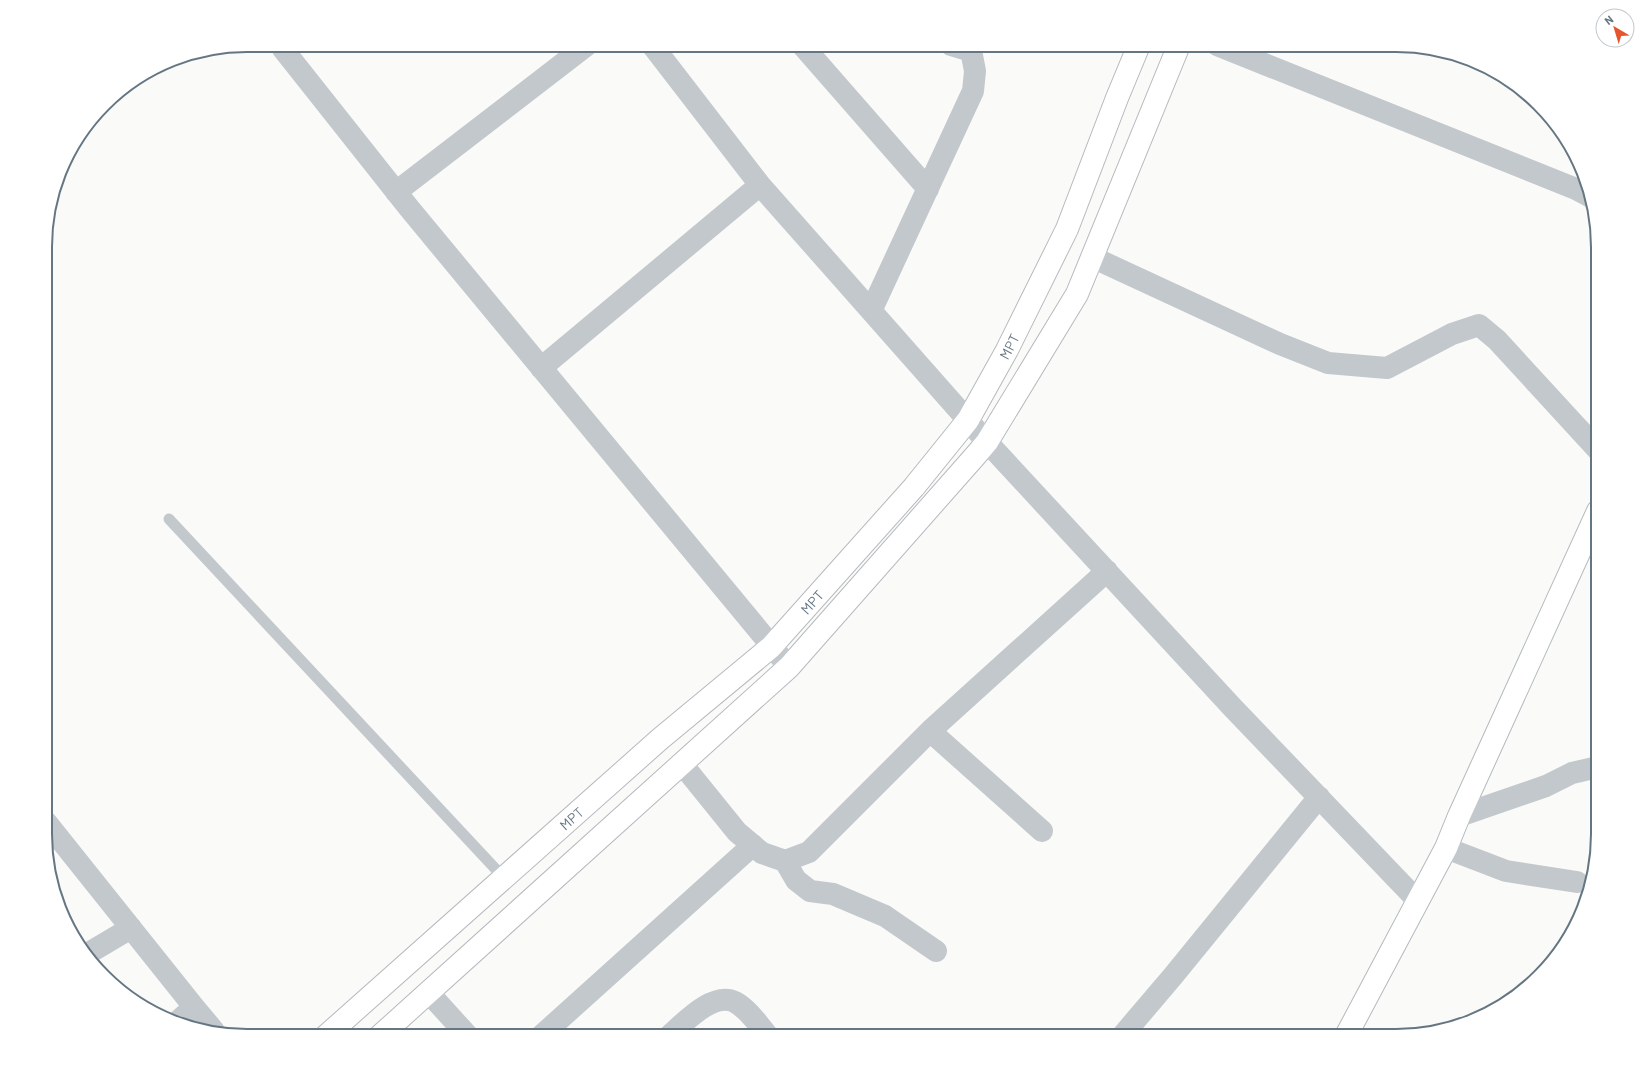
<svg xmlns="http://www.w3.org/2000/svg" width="1643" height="1081" font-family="Barlow,sans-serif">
	<rect width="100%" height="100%" fill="#fafaf8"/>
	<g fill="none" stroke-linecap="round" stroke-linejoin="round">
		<defs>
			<path id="secondary" d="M 1346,1036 L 1446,848 L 1459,816 L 1598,511"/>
			<g id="primary">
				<path id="s1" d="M 326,1036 L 660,739 L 771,647 L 914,487 L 968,420 L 1007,350 L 1067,229 L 1117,98 L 1139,45"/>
				<path d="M 380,1036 L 789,667 L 976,455 L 987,442 L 1077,294 L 1179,45"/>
			</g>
		</defs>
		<use href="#secondary" stroke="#b3babf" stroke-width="24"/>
		<use href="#primary" stroke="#b5babe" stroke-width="24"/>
		<path stroke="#c3c8cc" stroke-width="11" d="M 169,519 L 504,878"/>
		<path stroke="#c3c8cc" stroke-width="22" d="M 282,45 L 283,49 L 409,208 L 789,667
			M 652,45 L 760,185 L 987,442 L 1233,708 L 1417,900
			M 802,45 L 928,189
			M 951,45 L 971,51
			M 1217,45 L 1576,189 L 1591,197
			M 396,192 L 587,45
			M 1092,257 L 1280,344 L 1328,363 L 1387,368 L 1452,334 L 1479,325 L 1497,340 L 1598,450
			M 871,311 L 973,91 L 975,71 L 970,45
			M 541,368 L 760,185
			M 930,731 L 1042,831
			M 682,764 L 737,832 L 762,853 L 785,861 L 809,852 L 930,731 L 1107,571
			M 1459,816 L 1546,786 L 1572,773 L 1598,767
			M 47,823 L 194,1007 L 214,1031
			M 1446,848 L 1506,871 L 1577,882
			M 785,861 L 796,880 L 810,891 L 833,894 L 885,916 L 936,951
			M 87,954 L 131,928
			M 428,992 L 468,1036
			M 177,1022 L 194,1007
			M 541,1036 L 753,845
			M 669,1036 C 684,1023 713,991 735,1002 C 748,1009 759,1025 768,1036
			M 1122,1036 L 1173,976 L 1319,797"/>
		<use href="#secondary" stroke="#fff" stroke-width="22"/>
		<use href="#primary" stroke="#fff" stroke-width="22"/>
	</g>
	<g text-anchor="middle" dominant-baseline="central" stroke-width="4" stroke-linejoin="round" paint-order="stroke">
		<g font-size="14" fill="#657683" stroke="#fff">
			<text stroke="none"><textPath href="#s1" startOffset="976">MPT</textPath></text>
			<text stroke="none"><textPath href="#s1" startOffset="652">MPT</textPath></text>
			<text stroke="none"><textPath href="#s1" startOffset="328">MPT</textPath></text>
		</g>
	</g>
	<path d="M0 0H1643V1081H0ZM247 52H1396A195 195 0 0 1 1591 247V834A195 195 0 0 1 1396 1029H247A195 195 0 0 1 52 834V247A195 195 0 0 1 247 52Z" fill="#fff" fill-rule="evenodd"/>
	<path fill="none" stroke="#657683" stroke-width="2" d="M247 52H1396A195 195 0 0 1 1591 247V834A195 195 0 0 1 1396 1029H247A195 195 0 0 1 52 834V247A195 195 0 0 1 247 52Z"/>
	<g transform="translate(1615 28) rotate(322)"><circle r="19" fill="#ffffff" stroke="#c1c8cd"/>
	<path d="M0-3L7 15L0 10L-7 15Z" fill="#e4572e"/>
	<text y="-6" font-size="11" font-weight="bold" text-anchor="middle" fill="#657683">N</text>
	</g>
</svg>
